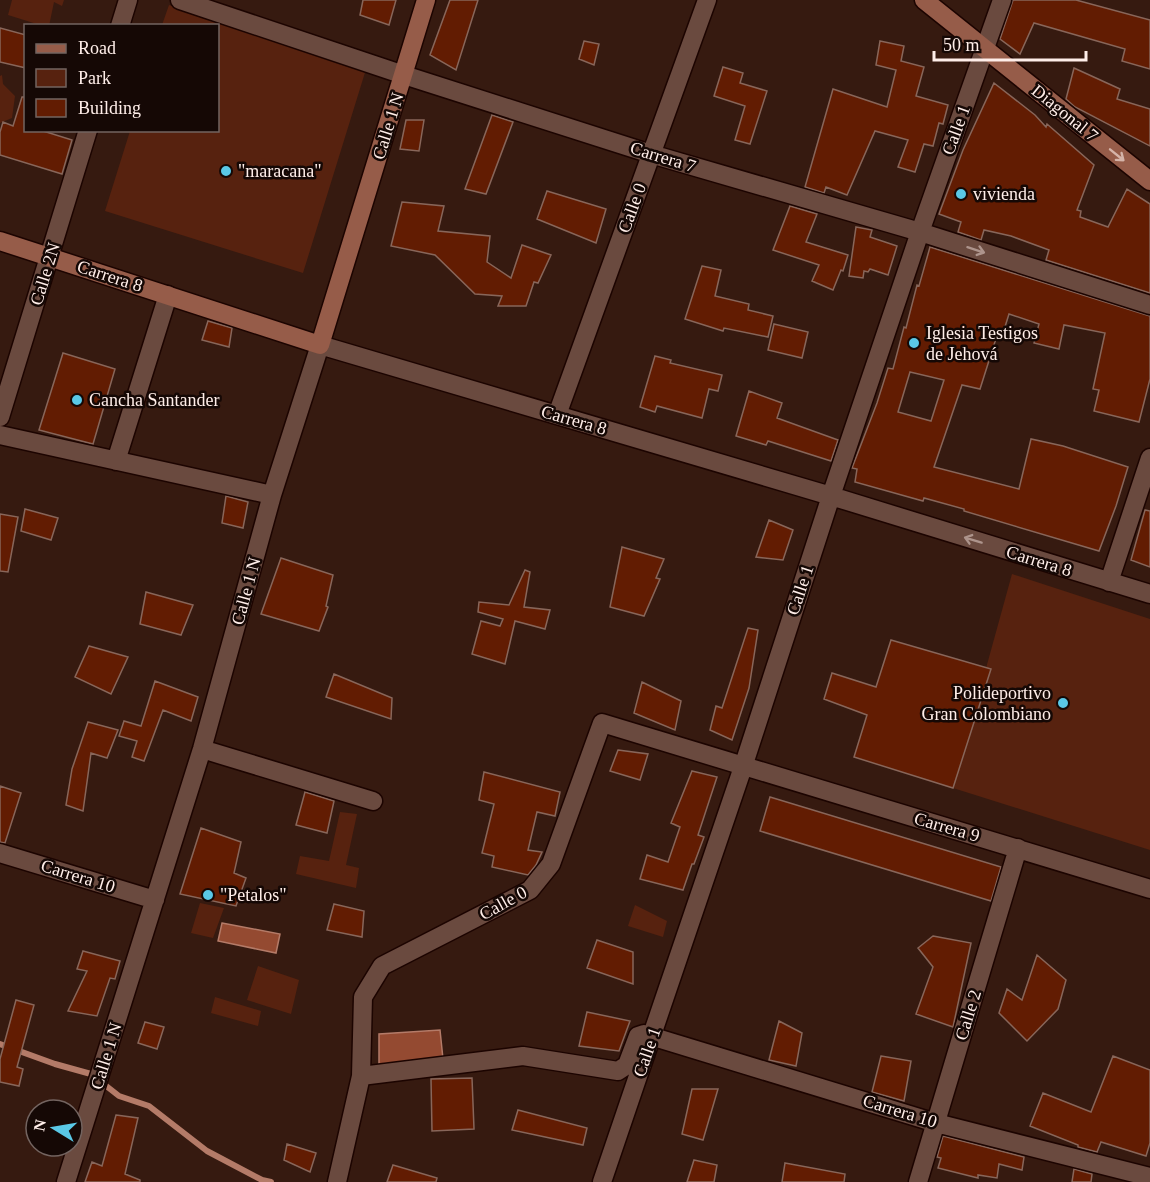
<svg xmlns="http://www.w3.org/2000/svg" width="1150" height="1182" font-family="'Times New Roman',serif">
	<rect width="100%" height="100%" fill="#361a10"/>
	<path fill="#57220f" d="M 12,0 L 64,0 L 62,6 L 54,2 L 49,26 L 40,25 L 8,15 Z
		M 169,5 L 367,66 L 303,273 L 105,211 L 130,131 L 218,130 L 218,26 L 162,25 Z
		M 2,75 L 3,84 L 15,96 L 12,118 L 0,123 L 0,76 Z
		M 1012,574 L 1150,619 L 1150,850 L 953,788 Z
		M 340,812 L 357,814 L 346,865 L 359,868 L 356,888 L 296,874 L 300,856 L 329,861 Z
		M 200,903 L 224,908 L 213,938 L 191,933 Z
		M 635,905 L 667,921 L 663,937 L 628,926 Z
		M 258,966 L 299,980 L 291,1014 L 247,1000 Z
		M 215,997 L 261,1011 L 258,1026 L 211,1013 Z"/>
	<path fill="#944a31" stroke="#b47b68" stroke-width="1.5" d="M 222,923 L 280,934 L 276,953 L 218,941 Z
		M 440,1030 L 443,1059 L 379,1064 L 379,1034 Z"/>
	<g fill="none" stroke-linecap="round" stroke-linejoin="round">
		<path stroke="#b47b68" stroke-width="6" d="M 0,1044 L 55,1064 L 91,1074 L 119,1096 L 149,1106 L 207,1151 L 262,1180 L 271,1182"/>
	</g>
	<path fill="#621c02" stroke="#88665a" stroke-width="1.5" fill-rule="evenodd" d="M 363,0 L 396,0 L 389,25 L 360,15 Z
		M 450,0 L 478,0 L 456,70 L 430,55 Z
		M 1013,0 L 1076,0 L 1150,20 L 1150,69 L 1122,61 L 1125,49 L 1034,23 L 1020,54 L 1000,39 Z
		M 0,28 L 26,35 L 26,68 L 0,62 Z
		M 584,41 L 599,44 L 594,65 L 579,59 Z
		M 880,41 L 904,46 L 901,61 L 924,67 L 916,96 L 948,105 L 943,124 L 939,123 L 933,146 L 924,144 L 915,172 L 898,167 L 908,140 L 875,131 L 847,195 L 826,187 L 824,193 L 805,187 L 833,89 L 887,107 L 896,70 L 876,65 Z
		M 723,67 L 743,73 L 740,83 L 767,91 L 750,144 L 735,140 L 745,106 L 714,96 Z
		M 1074,68 L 1120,89 L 1117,99 L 1150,109 L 1150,146 L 1075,107 L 1066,99 Z
		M 994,83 L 1035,115 L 1046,127 L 1047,124 L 1094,165 L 1077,210 L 1081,211 L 1080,217 L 1108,227 L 1127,189 L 1150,204 L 1150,293 L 1046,260 L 1049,250 L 1011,236 L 984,230 L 981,240 L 958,232 L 961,222 L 939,214 L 963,150 Z
		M 22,97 L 26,97 L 26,130 L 40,130 L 72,140 L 62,174 L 0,155 L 0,132 L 3,122 L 13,126 Z
		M 492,115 L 513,122 L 486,194 L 465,189 Z
		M 406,120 L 424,120 L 419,151 L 400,149 Z
		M 547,191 L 606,209 L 596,243 L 537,219 Z
		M 402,202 L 444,206 L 438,231 L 490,236 L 487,262 L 511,278 L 522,245 L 551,255 L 538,283 L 534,282 L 526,306 L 498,306 L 502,296 L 475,294 L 435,255 L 391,246 Z
		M 790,206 L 817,214 L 806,242 L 848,255 L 843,271 L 841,270 L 833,290 L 812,281 L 819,265 L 773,250 Z
		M 856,227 L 872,230 L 870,237 L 897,246 L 888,275 L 870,269 L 868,272 L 864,271 L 863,278 L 849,276 Z
		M 930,247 L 1150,316 L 1150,379 L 1139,422 L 1094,411 L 1099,390 L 1093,389 L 1105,333 L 1064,325 L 1059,349 L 1034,343 L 1039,324 L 1009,314 L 1004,330 L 999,329 L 980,389 L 962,385 L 934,467 L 1019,489 L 1031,439 L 1063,446 L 1128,467 L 1116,506 L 1099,551 L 964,511 L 964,509 L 924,498 L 923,501 L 855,482 L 857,469 L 852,468 L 877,403 L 888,368 L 893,369 L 904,327 L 906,328 L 917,285 L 919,286 ZM 910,372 L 944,380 L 931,421 L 898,412 Z
		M 702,266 L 721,270 L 715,296 L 749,304 L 748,310 L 773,316 L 768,337 L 724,328 L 723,331 L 685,319 Z
		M 208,321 L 232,328 L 229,347 L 202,340 Z
		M 774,324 L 808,332 L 802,358 L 768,350 Z
		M 63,353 L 115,369 L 93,444 L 39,430 Z
		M 655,356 L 671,360 L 670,363 L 722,375 L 718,391 L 709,389 L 702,418 L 657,406 L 655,412 L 640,407 Z
		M 749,391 L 782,403 L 777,418 L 838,440 L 831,461 L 768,441 L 766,445 L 736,436 Z
		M 226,496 L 248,502 L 243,528 L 222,523 Z
		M 25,509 L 58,518 L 51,540 L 21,531 Z
		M 1145,510 L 1150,511 L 1150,567 L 1131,560 Z
		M 0,514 L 18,517 L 8,572 L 0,571 Z
		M 769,520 L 793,530 L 783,560 L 756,557 Z
		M 622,547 L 664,559 L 656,578 L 660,579 L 644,616 L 610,607 Z
		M 281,558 L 333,575 L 326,606 L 328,607 L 319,631 L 261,614 Z
		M 525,570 L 530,572 L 524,607 L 550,610 L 545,629 L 515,621 L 505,664 L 472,654 L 481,621 L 500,626 L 503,619 L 478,612 L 479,602 L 509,605 Z
		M 146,592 L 193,605 L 181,635 L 140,624 Z
		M 748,628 L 758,630 L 749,688 L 732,740 L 710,730 L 716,706 L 722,708 Z
		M 891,640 L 991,669 L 953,788 L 854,757 L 867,715 L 824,699 L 832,673 L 876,687 Z
		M 89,646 L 128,657 L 111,694 L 75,677 Z
		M 334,674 L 392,698 L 391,719 L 326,697 Z
		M 155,681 L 198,697 L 191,721 L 163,710 L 144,761 L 132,757 L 137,741 L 119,736 L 124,721 L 141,726 Z
		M 642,682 L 681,701 L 675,730 L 634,713 Z
		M 88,722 L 118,730 L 107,758 L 91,753 L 83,811 L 66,805 L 72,769 Z
		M 618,750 L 648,754 L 640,780 L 610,771 Z
		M 692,771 L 717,777 L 698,835 L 704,837 L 694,864 L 692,864 L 683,890 L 640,879 L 647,855 L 668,862 L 680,827 L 671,823 Z
		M 484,772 L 560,792 L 555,816 L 537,812 L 528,850 L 542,852 L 536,865 L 528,875 L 492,867 L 494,856 L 482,853 L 494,804 L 479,800 Z
		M 0,786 L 21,793 L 5,843 L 0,842 Z
		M 305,792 L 334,801 L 327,833 L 296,825 Z
		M 770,797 L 1001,867 L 991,901 L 760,831 Z
		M 201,828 L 241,842 L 234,873 L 246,878 L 236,906 L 180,894 Z
		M 334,904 L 364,911 L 362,937 L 327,930 Z
		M 933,936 L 971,943 L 953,1027 L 916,1014 L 933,967 L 918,948 Z
		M 597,940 L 633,952 L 633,984 L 587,968 Z
		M 83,951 L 120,961 L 115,979 L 110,978 L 97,1016 L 68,1011 L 87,971 L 77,969 Z
		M 1037,955 L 1066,980 L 1058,1009 L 1027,1041 L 999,1013 L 1007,989 L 1022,1000 Z
		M 16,1000 L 34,1005 L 17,1067 L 23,1069 L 19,1086 L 0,1082 L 0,1059 Z
		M 587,1012 L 630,1021 L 619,1051 L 579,1046 Z
		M 779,1021 L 802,1033 L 796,1066 L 769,1060 Z
		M 145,1022 L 164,1027 L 157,1049 L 138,1043 Z
		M 881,1056 L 911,1061 L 904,1101 L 872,1092 Z
		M 1113,1056 L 1150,1070 L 1150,1143 L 1146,1156 L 1101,1142 L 1097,1152 L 1078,1147 L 1078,1145 L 1030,1126 L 1043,1093 L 1091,1112 Z
		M 472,1078 L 474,1129 L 432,1131 L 431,1079 Z
		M 692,1089 L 718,1089 L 703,1140 L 682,1134 Z
		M 518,1110 L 587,1128 L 583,1145 L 512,1130 Z
		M 116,1115 L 138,1118 L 125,1174 L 140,1180 L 140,1182 L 85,1182 L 92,1162 L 102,1166 Z
		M 943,1136 L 1024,1157 L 1022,1170 L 999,1164 L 997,1178 L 978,1175 L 978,1178 L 938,1168 L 941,1158 L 937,1157 Z
		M 287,1144 L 316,1153 L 310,1172 L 284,1160 Z
		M 694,1160 L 717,1165 L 714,1182 L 687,1182 Z
		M 785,1163 L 845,1174 L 844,1182 L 782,1182 Z
		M 393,1165 L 437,1178 L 436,1182 L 387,1182 Z
		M 1074,1169 L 1092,1174 L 1091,1182 L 1072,1182 Z"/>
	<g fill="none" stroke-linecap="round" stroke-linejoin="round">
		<defs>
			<path id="street" d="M 180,0 L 404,75 L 651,154 L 920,232 L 1150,305
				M 120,26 L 128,0
				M 557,415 L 707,0
				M 0,417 L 88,130
				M 0,435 L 272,495
				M 116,461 L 168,295
				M 1109,582 L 1150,458
				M 202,749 L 373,801
				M 0,853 L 155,900
				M 361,1076 L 523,1056 L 618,1071 L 627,1065 L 638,1036 L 644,1034 L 936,1123 L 1150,1177
				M 66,1182 L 202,749 L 272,495 L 320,345 L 831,496 L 1150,594
				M 337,1182 L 361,1076 L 363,997 L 382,966 L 530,890 L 551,864 L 602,723 L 1150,889
				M 602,1182 L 743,767 L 831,496 L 920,232 L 1002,0
				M 918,1182 L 1018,848"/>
			<path id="secondary" d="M 924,0 L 1150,181
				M 0,241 L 320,345 L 426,0"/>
		</defs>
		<use href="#street" stroke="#1c0400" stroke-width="21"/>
		<use href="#secondary" stroke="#1c0400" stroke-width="21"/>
		<use href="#street" stroke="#6a4a3f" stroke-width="18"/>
		<use href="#secondary" stroke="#965c49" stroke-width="18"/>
	</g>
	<defs><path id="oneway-shaft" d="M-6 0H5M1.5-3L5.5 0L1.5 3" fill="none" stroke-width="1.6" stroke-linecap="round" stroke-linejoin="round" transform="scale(1.5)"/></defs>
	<use stroke="#d5b4a9" href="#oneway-shaft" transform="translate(1117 155) rotate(39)"/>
	<g stroke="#ad948c">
		<use href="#oneway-shaft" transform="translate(976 250) rotate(18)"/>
		<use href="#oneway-shaft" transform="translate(973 540) rotate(-163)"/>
	</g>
	<g fill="#5ac8e6" stroke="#150805" stroke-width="2">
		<circle cx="226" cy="171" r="6"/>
		<circle cx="961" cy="194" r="6"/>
		<circle cx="914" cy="343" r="6"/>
		<circle cx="77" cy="400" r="6"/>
		<circle cx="1063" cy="703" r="6"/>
		<circle cx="208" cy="895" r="6"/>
	</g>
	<g text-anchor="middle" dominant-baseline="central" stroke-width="5" stroke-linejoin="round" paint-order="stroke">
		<g font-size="18" fill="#ffeee9" stroke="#150805">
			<text transform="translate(1065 113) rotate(39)">Diagonal 7</text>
			<text transform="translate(388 126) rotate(-73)">Calle 1 N</text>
			<text transform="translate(956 130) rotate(-70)">Calle 1</text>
			<text transform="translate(663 157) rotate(17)">Carrera 7</text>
			<text transform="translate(632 208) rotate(-70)">Calle 0</text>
			<text transform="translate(45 274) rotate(-73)">Calle 2N</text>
			<text transform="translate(110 276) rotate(18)">Carrera 8</text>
			<text transform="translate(574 420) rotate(16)">Carrera 8</text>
			<text transform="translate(1039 561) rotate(17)">Carrera 8</text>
			<text transform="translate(800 590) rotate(-72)">Calle 1</text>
			<text transform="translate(246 591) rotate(-75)">Calle 1 N</text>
			<text transform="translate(947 827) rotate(16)">Carrera 9</text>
			<text transform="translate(78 876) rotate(17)">Carrera 10</text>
			<text transform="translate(503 903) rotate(-29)">Calle 0</text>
			<text transform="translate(968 1015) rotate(-73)">Calle 2</text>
			<text transform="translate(647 1052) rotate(-71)">Calle 1</text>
			<text transform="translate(106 1056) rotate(-73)">Calle 1 N</text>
			<text transform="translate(900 1111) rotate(17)">Carrera 10</text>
		</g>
		<g font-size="18" fill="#ffeee9" stroke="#150805" text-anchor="start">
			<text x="238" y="171">"maracana"</text>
			<text x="973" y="194">vivienda</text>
			<text x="926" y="333">Iglesia Testigos<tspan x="926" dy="21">de Jehová</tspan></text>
			<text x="89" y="400">Cancha Santander</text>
			<text x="1051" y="693" text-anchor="end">Polideportivo<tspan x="1051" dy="21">Gran Colombiano</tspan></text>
			<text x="220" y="895">"Petalos"</text>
		</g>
	</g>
	<rect x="24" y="24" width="195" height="108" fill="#150805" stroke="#736460" stroke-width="1.5"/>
	<rect x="36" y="44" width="30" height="9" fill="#965c49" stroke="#736460" stroke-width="1.5"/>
	<text x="78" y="54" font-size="18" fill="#ffeee9">Road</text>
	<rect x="36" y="69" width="30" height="18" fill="#57220f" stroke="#736460" stroke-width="1.5"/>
	<text x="78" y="84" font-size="18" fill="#ffeee9">Park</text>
	<rect x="36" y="99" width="30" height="18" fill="#621c02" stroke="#736460" stroke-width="1.5"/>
	<text x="78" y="114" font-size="18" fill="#ffeee9">Building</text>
	<g transform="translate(54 1128) rotate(281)"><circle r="28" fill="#150805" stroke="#736460" stroke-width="1.5"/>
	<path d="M0-4.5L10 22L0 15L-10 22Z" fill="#5ac8e6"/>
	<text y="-9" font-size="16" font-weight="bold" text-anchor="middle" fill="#ffeee9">N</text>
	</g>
	<path d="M934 51v9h152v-9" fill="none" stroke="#ffeee9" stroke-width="3"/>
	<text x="943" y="51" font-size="18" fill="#ffeee9" stroke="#150805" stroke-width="4.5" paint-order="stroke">50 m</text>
</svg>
